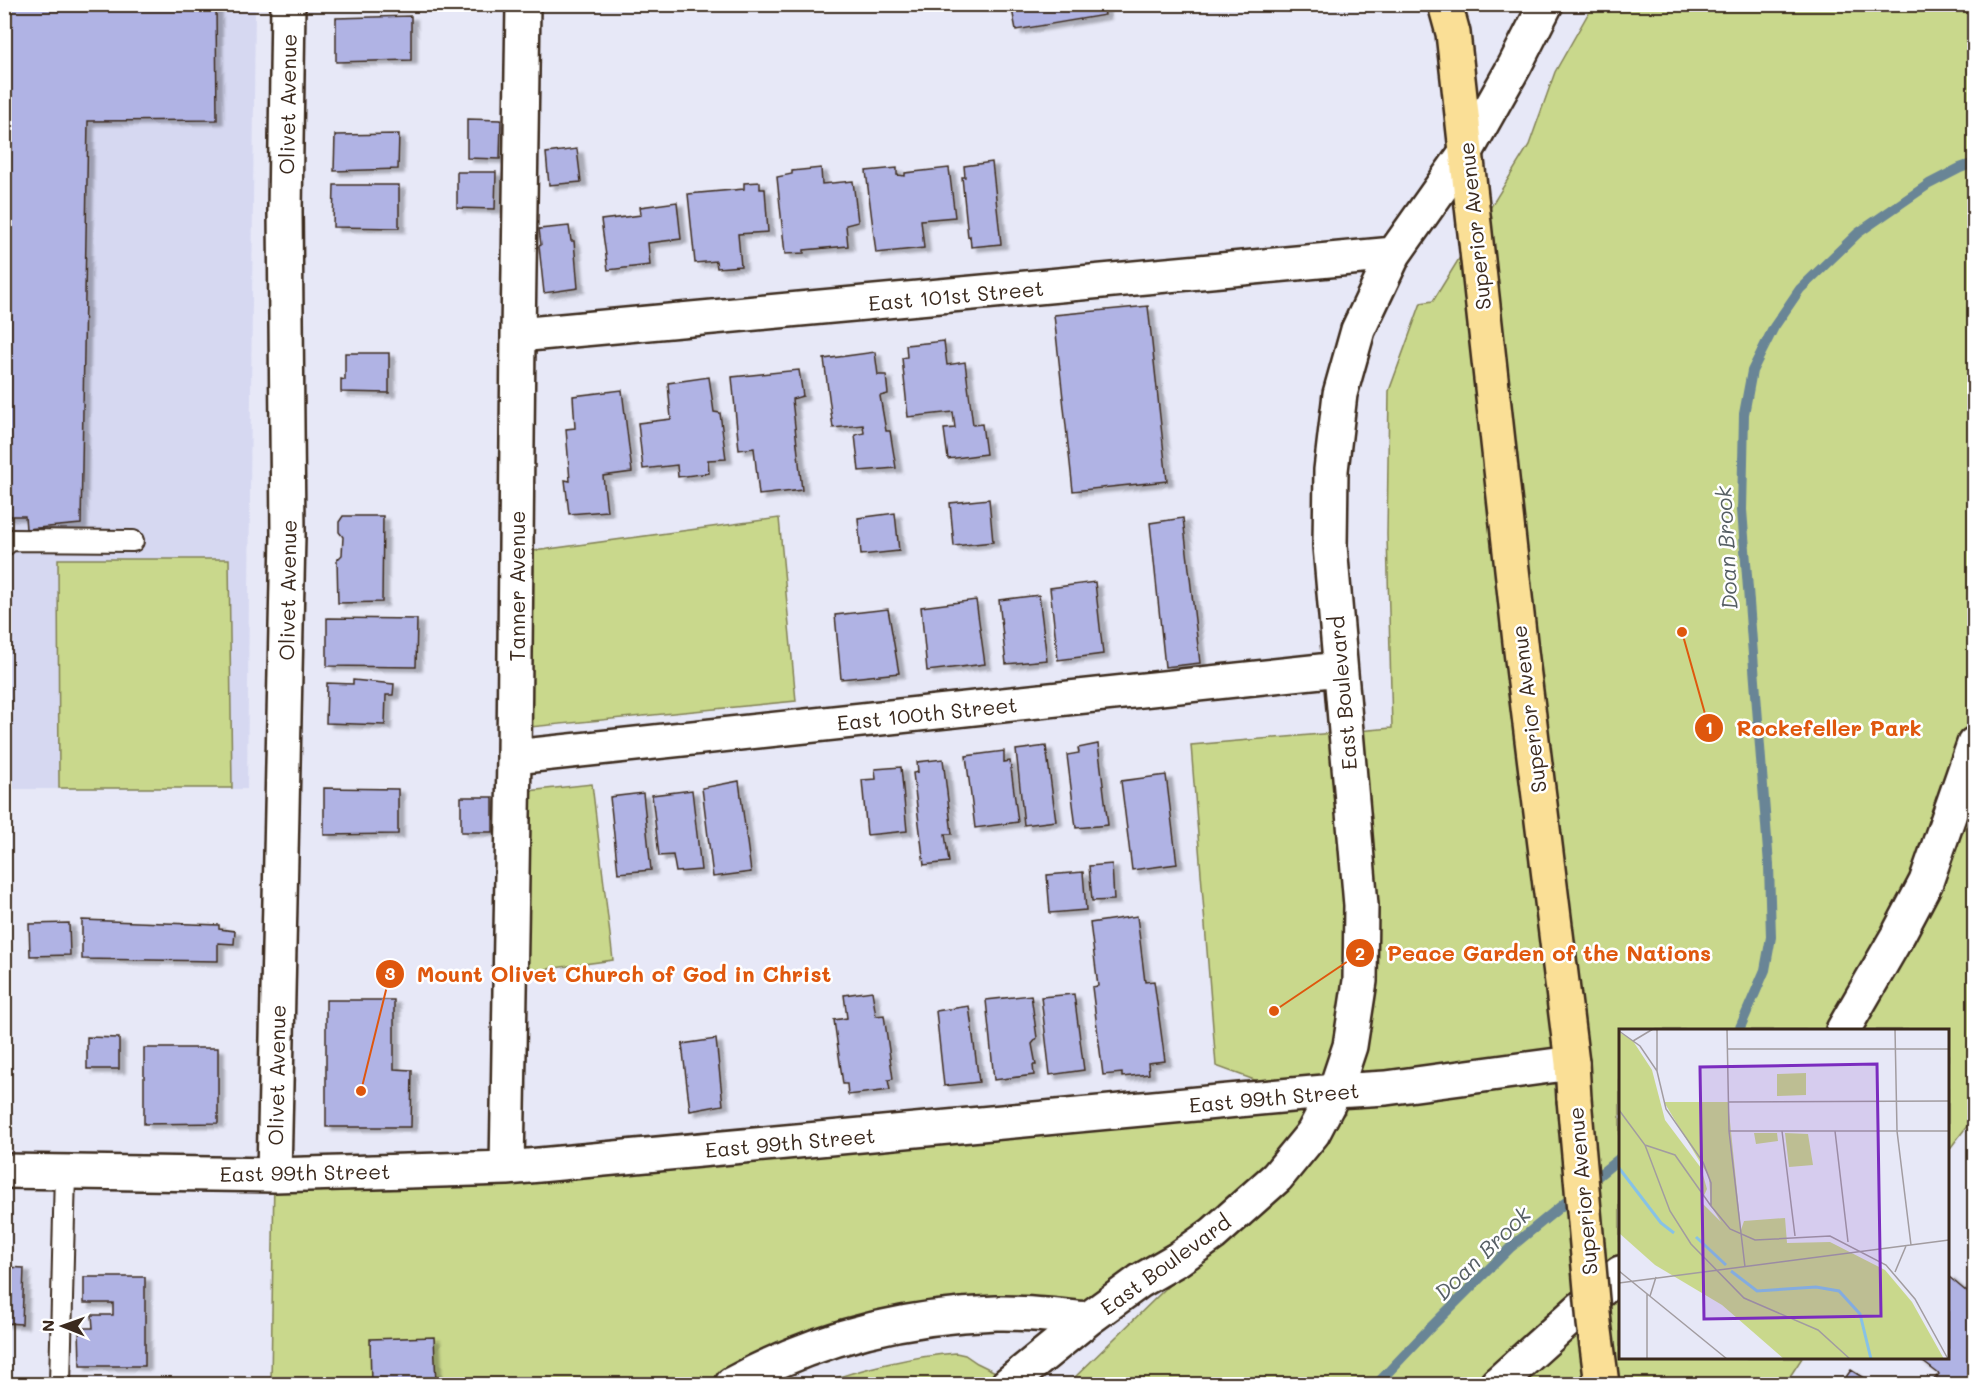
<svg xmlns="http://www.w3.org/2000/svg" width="1979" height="1389" font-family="Mali,sans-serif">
	<defs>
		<filter id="shadow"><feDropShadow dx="6" dy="4" stdDeviation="1.5" flood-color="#0004"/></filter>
	</defs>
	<rect width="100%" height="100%" fill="#e7e8f7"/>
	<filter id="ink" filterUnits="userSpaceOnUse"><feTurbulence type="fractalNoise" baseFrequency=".0167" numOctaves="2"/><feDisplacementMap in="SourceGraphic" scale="12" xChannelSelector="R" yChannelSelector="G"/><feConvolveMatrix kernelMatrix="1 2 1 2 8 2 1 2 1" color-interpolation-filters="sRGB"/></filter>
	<g filter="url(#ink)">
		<path fill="#d6d8f1" d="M 4,5 L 255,5 L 247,789 L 5,789 Z"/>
		<path fill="#c9d88c" stroke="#828155" stroke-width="1.5" d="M 1593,5 L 1974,5 L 1974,1117 L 1948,1151 L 1948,1030 L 1620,1030 L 1620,1358 L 1802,1358 L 1785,1384 L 1068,1384 L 1345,1113 L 1327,1106 L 1313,1133 L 1088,1319 L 959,1315 L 732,1384 L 271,1384 L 274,1175 L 1293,1094 L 1216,1066 L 1191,745 L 1392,728 L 1387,535 L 1389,391 L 1421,303 L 1433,301 L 1529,145 L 1555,72 Z
			M 779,518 L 796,701 L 530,727 L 534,551 Z
			M 58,559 L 229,559 L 232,788 L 59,788 Z
			M 592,784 L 613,960 L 525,972 L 528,791 Z
			M 956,1353 L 965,1355 L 977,1363 L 1020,1384 L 819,1384 C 859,1369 913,1356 956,1353 Z"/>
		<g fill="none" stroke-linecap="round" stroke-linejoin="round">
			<path stroke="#698596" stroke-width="10" d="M 1739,1030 L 1765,970 L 1771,937 L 1769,865 L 1742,510 L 1744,414 L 1752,371 L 1774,327 L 1800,289 L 1858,233 L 1929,184 L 1960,168 L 1974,163
				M 1588,1184 L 1620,1158
				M 1377,1384 L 1427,1331 L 1511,1247 L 1576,1194"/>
		</g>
		<path fill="#b0b3e4" stroke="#3b2a1e" stroke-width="1.5" filter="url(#shadow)" d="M 4,4 L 216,4 L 217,120 L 88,121 L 81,524 L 26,529 L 25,516 L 4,516 Z
			M 1011,4 L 1103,4 L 1105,15 L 1016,30 Z
			M 411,16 L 411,60 L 336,62 L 336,18 Z
			M 467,119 L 501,120 L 500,159 L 467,158 Z
			M 399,134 L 398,169 L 334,171 L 335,135 Z
			M 577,149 L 581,182 L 549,185 L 546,153 Z
			M 992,162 L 1001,244 L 971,247 L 970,236 L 968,237 L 962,177 L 965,177 L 964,166 Z
			M 821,168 L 822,184 L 853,181 L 858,222 L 846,225 L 848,246 L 804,250 L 804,253 L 785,254 L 777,177 L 792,174 L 792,171 Z
			M 897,168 L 897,175 L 905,176 L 905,173 L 949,168 L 955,217 L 921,220 L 924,248 L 876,253 L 866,171 Z
			M 457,172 L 496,172 L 495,209 L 457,208 Z
			M 760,182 L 760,189 L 765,189 L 768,232 L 738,234 L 741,266 L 717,268 L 716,261 L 695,263 L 688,194 L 744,189 L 744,183 Z
			M 334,185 L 399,185 L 399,228 L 333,227 Z
			M 677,202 L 681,239 L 648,243 L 650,265 L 608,270 L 601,220 L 641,215 L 640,207 Z
			M 569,226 L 571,241 L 574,241 L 578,288 L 544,293 L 539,246 L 541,245 L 539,229 Z
			M 1148,306 L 1167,481 L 1073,491 L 1054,315 Z
			M 944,341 L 947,365 L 965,362 L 973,425 L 982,424 L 986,454 L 948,459 L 944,429 L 955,428 L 953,412 L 908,417 L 902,358 L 907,357 L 906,345 Z
			M 875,352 L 878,375 L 886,375 L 888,394 L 880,396 L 886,431 L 890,431 L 896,468 L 859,471 L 855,435 L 864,433 L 863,425 L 833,428 L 824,359 Z
			M 345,353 L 389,353 L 389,393 L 341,392 L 341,379 L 345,380 Z
			M 799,370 L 803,396 L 792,399 L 802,490 L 759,495 L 754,448 L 739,450 L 732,377 Z
			M 709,377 L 714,412 L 720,413 L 726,459 L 708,460 L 709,473 L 678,477 L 677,465 L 643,469 L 638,423 L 671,419 L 668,383 Z
			M 622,390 L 632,472 L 603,476 L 607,511 L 569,514 L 565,480 L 570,481 L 566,429 L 575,428 L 573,396 Z
			M 989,499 L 993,542 L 954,546 L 950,503 Z
			M 895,513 L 899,551 L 861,555 L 858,518 Z
			M 343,516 L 383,516 L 382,602 L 338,603 L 337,560 L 342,555 L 343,537 L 339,532 L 339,522 Z
			M 1183,518 L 1200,663 L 1165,667 L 1150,523 Z
			M 1095,582 L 1103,654 L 1058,660 L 1050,588 Z
			M 1039,595 L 1047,660 L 1006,664 L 999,600 Z
			M 976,600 L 985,664 L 927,671 L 921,607 Z
			M 888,609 L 899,673 L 841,679 L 835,615 Z
			M 327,618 L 417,619 L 416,667 L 327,666 Z
			M 353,680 L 394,684 L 393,695 L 386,695 L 385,725 L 326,723 L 327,683 L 353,684 Z
			M 1098,744 L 1108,825 L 1076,828 L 1067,755 L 1079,753 L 1078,748 Z
			M 1046,746 L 1056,821 L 1024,825 L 1016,750 Z
			M 1004,751 L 1004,762 L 1010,761 L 1018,822 L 975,828 L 966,756 Z
			M 943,759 L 952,834 L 945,834 L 949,862 L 924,865 L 913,773 L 918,772 L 917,762 Z
			M 901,767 L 907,831 L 867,835 L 862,780 L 876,779 L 875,769 Z
			M 1166,775 L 1177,864 L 1132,870 L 1121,781 Z
			M 739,781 L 751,872 L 713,877 L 702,788 Z
			M 324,788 L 398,789 L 398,834 L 324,835 Z
			M 692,790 L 701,870 L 676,872 L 673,855 L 659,856 L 652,795 Z
			M 643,793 L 651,870 L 618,873 L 610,797 Z
			M 461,797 L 493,797 L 493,832 L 461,832 Z
			M 1112,864 L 1114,900 L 1092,901 L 1089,866 Z
			M 1083,872 L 1086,910 L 1050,913 L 1047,875 Z
			M 1137,916 L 1145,982 L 1154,981 L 1165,1061 L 1148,1063 L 1149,1074 L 1122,1077 L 1122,1073 L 1103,1075 L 1092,987 L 1098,986 L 1090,923 Z
			M 82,920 L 219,925 L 219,929 L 235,931 L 234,944 L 218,943 L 218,961 L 82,959 Z
			M 69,923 L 70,955 L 30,956 L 29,924 Z
			M 872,991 L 876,1016 L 884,1015 L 893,1079 L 888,1080 L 890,1090 L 848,1095 L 847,1084 L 843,1084 L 834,1020 L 847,1018 L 844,995 Z
			M 1074,994 L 1084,1070 L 1050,1075 L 1041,997 Z
			M 1031,995 L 1037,1038 L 1032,1044 L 1036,1065 L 1033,1065 L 1034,1075 L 994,1080 L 986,1000 Z
			M 326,1000 L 394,1000 L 394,1069 L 412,1070 L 411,1127 L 326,1127 Z
			M 969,1006 L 979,1082 L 944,1086 L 936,1011 Z
			M 87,1037 L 119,1038 L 119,1069 L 87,1069 Z
			M 716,1039 L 723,1105 L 690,1111 L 682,1044 Z
			M 144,1048 L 218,1048 L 218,1123 L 144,1124 Z
			M 4,1267 L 24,1268 L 22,1324 L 4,1323 Z
			M 1948,1276 L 1974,1298 L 1974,1384 L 1930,1384 L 1939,1374 L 1918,1358 L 1948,1358 Z
			M 84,1277 L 145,1277 L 145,1366 L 80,1366 L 79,1328 L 93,1328 L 92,1315 L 113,1315 L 113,1303 L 84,1303 Z
			M 434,1337 L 436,1384 L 371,1384 L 370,1339 Z
			M 1851,1370 L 1873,1384 L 1841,1384 Z"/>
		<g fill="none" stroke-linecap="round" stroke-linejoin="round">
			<defs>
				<path id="service" d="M 4,546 L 11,540 L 133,541
					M 60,1384 L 65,1172"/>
				<path id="minor" d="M 518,335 L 1394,254
					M 514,757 L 1340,669
					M 507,1168 L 514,757 L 518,335 L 523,4
					M 4,1171 L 274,1175 L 507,1168 L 1335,1091 L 1386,1088 L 1572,1063
					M 274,1175 L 288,535 L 285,211 L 288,4
					M 732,1384 C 813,1339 903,1316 996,1313 C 1027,1312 1058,1316 1088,1319 L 1140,1281 L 1178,1259 L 1213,1234 L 1277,1177 L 1313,1133 L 1335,1091 L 1350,1046 L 1360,981 L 1361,905 L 1330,546 L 1331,470 L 1340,394 L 1358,330 L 1394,254 L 1466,152
					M 1008,1384 L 1088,1319"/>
				<path id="tertiary" d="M 1466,152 L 1515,65 L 1546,4"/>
				<path id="secondary" d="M 1843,1030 L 1898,935 L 1926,882 L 1974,744
					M 1497,1384 L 1620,1273"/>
				<path id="primary" d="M 1445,4 L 1453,33 L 1521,651 L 1572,1063 L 1574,1099"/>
			</defs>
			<use href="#service" stroke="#3b2a1e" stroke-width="24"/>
			<use href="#minor" stroke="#3b2a1e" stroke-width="38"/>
			<use href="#tertiary" stroke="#3b2a1e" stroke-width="38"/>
			<use href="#secondary" stroke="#3b2a1e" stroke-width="38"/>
			<use href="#primary" stroke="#3b2a1e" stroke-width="38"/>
			<use href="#service" stroke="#fff" stroke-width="20"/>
			<use href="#minor" stroke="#fff" stroke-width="33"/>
			<use href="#tertiary" stroke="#fff" stroke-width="33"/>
			<use href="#secondary" stroke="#fff" stroke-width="33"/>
			<use href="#primary" stroke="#fadf96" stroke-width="33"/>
			<defs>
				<path id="primary-bridge" d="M 1574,1099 L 1594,1323 L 1602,1384"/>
			</defs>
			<use href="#primary-bridge" stroke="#3b2a1e" stroke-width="38" stroke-linecap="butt"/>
			<use href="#primary-bridge" stroke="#fadf96" stroke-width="33"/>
		</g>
	</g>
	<g text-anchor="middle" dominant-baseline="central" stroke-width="5" stroke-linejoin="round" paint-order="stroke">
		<g font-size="21" fill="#3b2a1e" stroke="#fff">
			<text transform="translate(287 104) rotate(-89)">Olivet Avenue</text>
			<text transform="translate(1474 226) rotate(-96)">Superior Avenue</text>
			<text transform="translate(956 295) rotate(-5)">East 101st Street</text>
			<text transform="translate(516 586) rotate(-90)">Tanner Avenue</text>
			<text transform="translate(287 590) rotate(-89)">Olivet Avenue</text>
			<text transform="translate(1342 693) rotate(-95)">East Boulevard</text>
			<text transform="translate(1528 709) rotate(-97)">Superior Avenue</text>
			<text transform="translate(927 713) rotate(-6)">East 100th Street</text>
			<text transform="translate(276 1075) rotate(-89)">Olivet Avenue</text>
			<text transform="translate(1274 1097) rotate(-5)">East 99th Street</text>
			<text transform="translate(790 1142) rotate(-5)">East 99th Street</text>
			<text transform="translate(305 1172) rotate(-1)">East 99th Street</text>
			<text transform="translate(1582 1191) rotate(-95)">Superior Avenue</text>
			<text transform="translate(1165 1264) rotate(-36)">East Boulevard</text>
		</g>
		<g font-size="22" font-style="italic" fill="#565f64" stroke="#fff">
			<text transform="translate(1726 548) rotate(-93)">Doan Brook</text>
			<text transform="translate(1482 1253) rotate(-44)">Doan Brook</text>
		</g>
	</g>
	<g transform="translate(1619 1029)">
		<rect width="330" height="330" fill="#e7e8f7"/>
		<path d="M 0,3 L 14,12 L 33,41 L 46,91 L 82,139 L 88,160 L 82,173 L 102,193 L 92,177 L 90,148 L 45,73 L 109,73 L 122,201 L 125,192 L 166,189 L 168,214 L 211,213 L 266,241 L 293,273 L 325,330 L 165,330 L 103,276 L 36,236 L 0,204 ZM 187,44 L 187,66 L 158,67 L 158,45 ZM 135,104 L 158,104 L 159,112 L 137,115 ZM 166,104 L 189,105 L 194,136 L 170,138 Z" fill="#c9d88c"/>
		<path fill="none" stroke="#87c2e6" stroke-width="3" d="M 0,139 L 42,194 L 55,204M 77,208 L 107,236M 112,242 L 138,262 L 197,258 L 220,262 L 241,285 L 252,330"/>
		<path fill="none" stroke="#a29ca0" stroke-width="1.5" d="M 38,0 L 38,42M 108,0 L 110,102 L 126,238M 276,0 L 278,102 L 292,216M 0,2 L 21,17 L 38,42 L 47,80 L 84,133 L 92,154 L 92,177 L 111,200 L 136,211 L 211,207 L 267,236 L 296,270 L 329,330M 14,12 L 34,0M 109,20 L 330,20M 109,73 L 330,72M 0,81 L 26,116 L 51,182 L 72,215 L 125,269 L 199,301 L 231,330M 110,102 L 330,102M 163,102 L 176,207M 216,102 L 229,213M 26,116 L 56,126 L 92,177M 0,242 L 108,330M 276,243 L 287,217M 0,254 L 330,211M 28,265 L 28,330M 31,267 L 37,248"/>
		<path fill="#7b2cbf" fill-opacity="0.15" stroke="#7b2cbf" stroke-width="3" d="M 258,35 L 262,287 L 85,290 L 81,38 Z"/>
		<rect width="330" height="330" fill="none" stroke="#3b2a1e" stroke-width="3"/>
	</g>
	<path fill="none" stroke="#df570d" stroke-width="2" d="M1682 632L1709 728M1274 1011L1360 953M361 1091L390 974"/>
	<g fill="#df570d" stroke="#fff" stroke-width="2">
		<circle cx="1682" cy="632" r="6"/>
		<circle cx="1274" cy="1011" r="6"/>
		<circle cx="361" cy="1091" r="6"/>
		<circle cx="1709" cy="728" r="15"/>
		<circle cx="1360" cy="953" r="15"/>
		<circle cx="390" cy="974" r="15"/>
	</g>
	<g font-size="18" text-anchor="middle" font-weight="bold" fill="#fff">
		<text x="1709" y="734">1</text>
		<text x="1360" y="960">2</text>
		<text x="390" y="980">3</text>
	</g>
	<g font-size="22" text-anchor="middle" font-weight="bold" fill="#df570d" stroke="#fff" stroke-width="5" stroke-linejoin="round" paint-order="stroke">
		<text x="1829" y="736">Rockefeller Park</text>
		<text x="1549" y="961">Peace Garden of the Nations</text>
		<text x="624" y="982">Mount Olivet Church of God in Christ</text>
	</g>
	<rect width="1979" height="1389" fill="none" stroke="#fff" stroke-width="24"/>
	<rect x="12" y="12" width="1955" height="1365" fill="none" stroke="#3b2a1e" stroke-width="2" filter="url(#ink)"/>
	<g transform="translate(63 1326) rotate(271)" stroke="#ffffff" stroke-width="4.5" paint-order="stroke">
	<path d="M0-4.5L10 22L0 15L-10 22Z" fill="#3b2a1e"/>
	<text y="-9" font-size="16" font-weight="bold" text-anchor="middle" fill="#3b2a1e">N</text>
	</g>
</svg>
